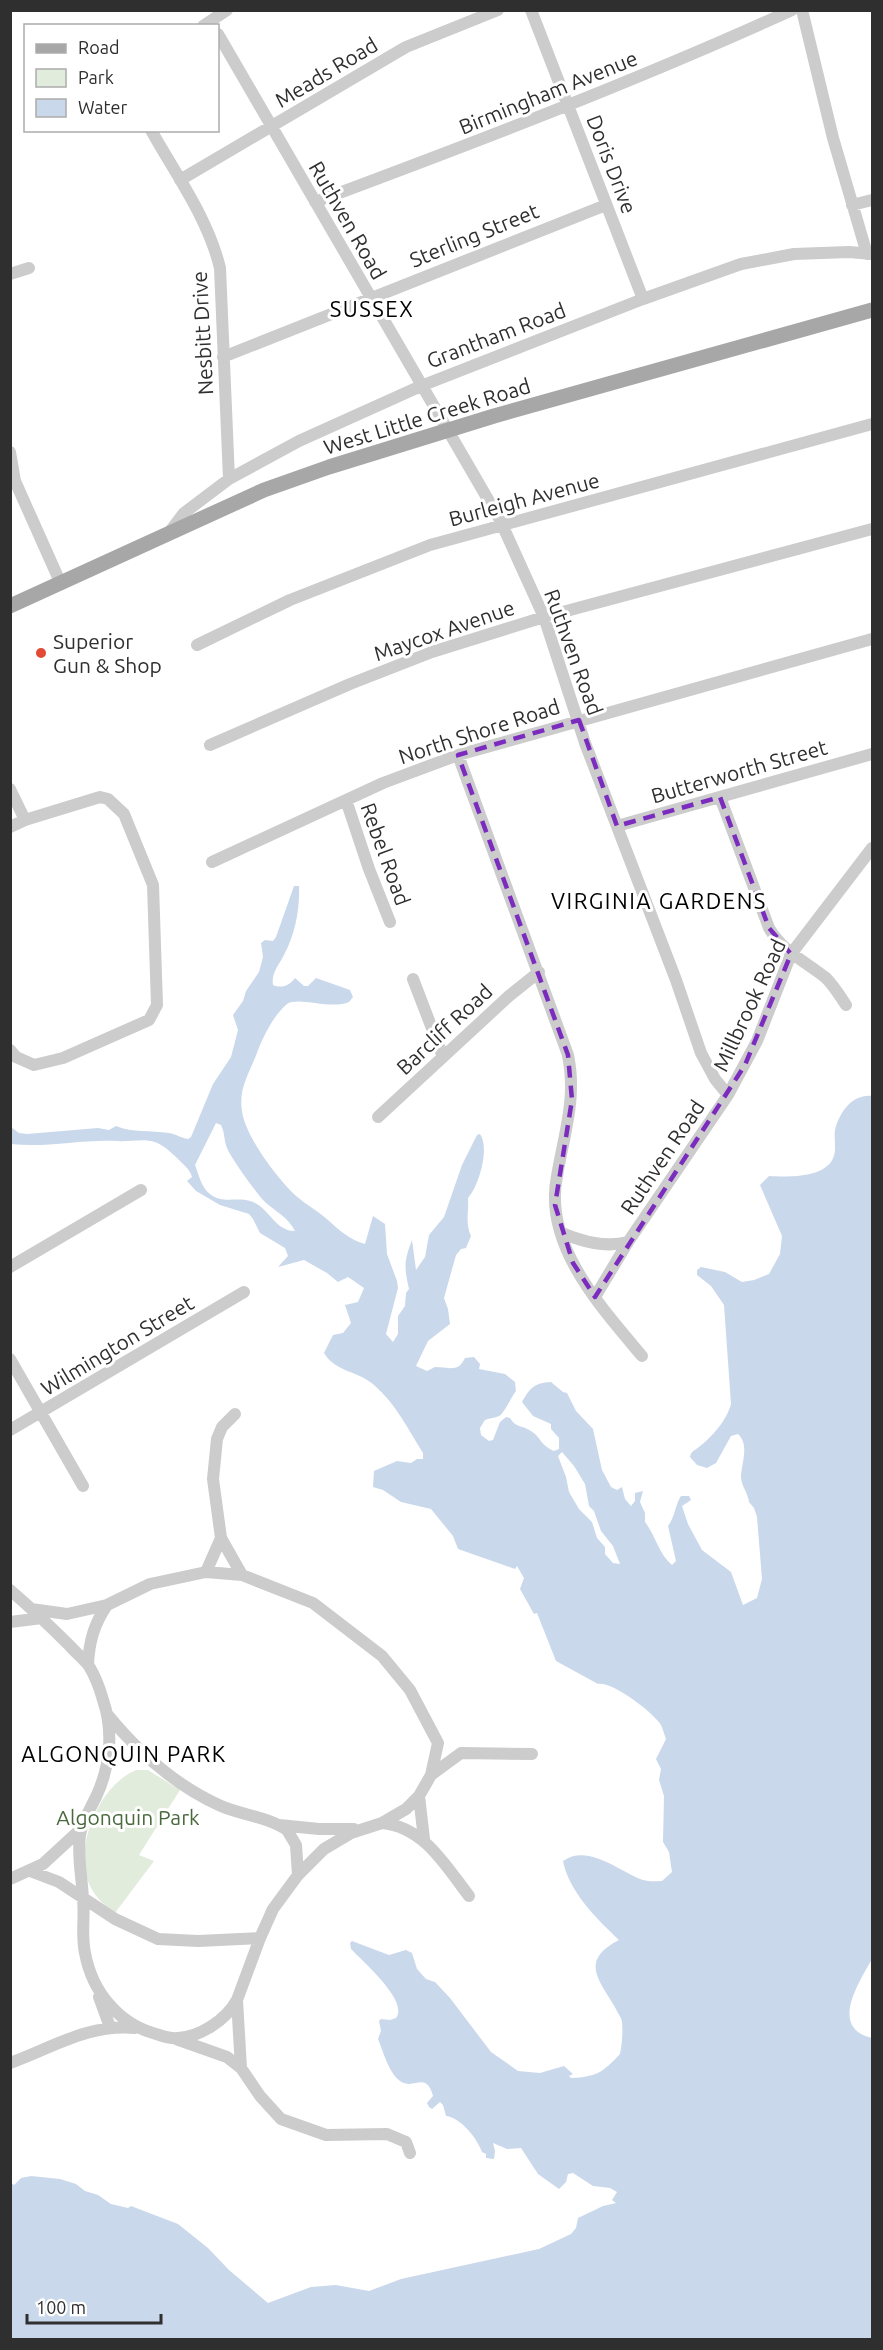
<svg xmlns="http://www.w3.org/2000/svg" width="883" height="2350" font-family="Ubuntu,sans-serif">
	<rect width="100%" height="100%" fill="#fff"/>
	<path fill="#e2ecdd" d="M 136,1770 L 148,1770 L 180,1790 L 139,1855 L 154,1861 L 115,1913 C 105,1906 96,1898 90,1886 C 72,1849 99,1785 136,1770 Z"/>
	<path fill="#cad8eb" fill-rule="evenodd" d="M 294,886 L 299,886 C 300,909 295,935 284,955 C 279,965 271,973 273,985 C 282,989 290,985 295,978 L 304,986 L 308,986 L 316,978 L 350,990 L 353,997 L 349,1002 C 331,1010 298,996 287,1004 C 274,1015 264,1035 258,1050 C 251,1071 238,1087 242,1111 C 245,1136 277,1178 295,1195 C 305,1204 318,1211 328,1220 C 339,1230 350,1240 365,1244 L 373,1216 L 385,1224 L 387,1254 L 397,1281 L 398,1288 L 386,1334 L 393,1342 L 398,1334 L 398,1316 L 405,1306 L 406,1293 L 409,1289 C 404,1267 404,1261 412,1240 L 416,1270 L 425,1257 L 429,1235 L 444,1217 L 462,1165 L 477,1135 L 480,1134 C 490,1148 479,1186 468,1198 C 469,1212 465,1223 471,1236 L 466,1248 L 461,1249 L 456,1255 L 444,1298 L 448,1309 L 450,1324 L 428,1341 L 416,1366 L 427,1371 L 435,1367 C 449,1367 458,1373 465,1358 L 474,1357 L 480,1364 L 479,1369 L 505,1374 L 515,1382 L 516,1391 C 512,1396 503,1415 499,1416 C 495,1418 490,1418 485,1420 L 480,1428 L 481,1435 L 489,1441 L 493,1440 L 500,1422 L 506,1417 L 510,1418 C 516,1428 522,1425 531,1431 C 541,1437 539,1444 554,1451 L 559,1449 L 559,1438 L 551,1429 L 551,1424 L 533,1416 L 522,1402 C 530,1388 534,1383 551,1382 L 563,1392 L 567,1393 L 576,1411 L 593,1429 L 602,1470 L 611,1487 L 617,1490 L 622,1487 L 625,1499 L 631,1506 L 635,1501 L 635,1493 L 643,1491 L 640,1502 L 645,1513 L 645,1522 C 656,1536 658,1553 672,1565 L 676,1561 L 668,1526 C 675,1517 675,1505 681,1496 L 689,1496 L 691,1500 L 682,1506 L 688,1524 L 702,1550 L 731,1572 L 743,1605 L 757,1598 L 762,1579 L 757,1517 L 754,1508 L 749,1502 C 748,1493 742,1487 741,1478 C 741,1464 750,1445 738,1434 L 731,1436 L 716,1463 L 707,1468 L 697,1465 L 690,1457 C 691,1451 694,1451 699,1447 C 712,1437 727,1420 731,1404 L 724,1305 L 711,1286 L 697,1275 L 697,1270 L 701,1267 L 725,1272 L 742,1282 L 754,1280 L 769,1274 L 780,1254 L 782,1236 L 760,1185 L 769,1176 C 787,1177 819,1178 831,1162 C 839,1151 832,1138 836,1126 C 842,1109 854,1094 872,1096 L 872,1959 C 860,1981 828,2028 872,2038 L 872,2339 L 11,2339 L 11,2183 L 14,2185 L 21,2178 L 31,2176 L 60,2179 L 76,2184 L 85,2191 L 98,2195 L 111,2204 L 128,2208 L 131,2206 L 178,2224 L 208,2248 L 229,2270 L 268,2303 L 311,2287 L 336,2285 L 369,2291 L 401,2279 L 539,2249 L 571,2234 L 576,2228 L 578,2218 L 603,2206 L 616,2203 L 612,2200 L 617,2192 L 610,2188 L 593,2186 L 573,2173 L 568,2174 L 566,2182 L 559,2189 L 538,2174 L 521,2148 L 507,2149 L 493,2143 L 495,2151 L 494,2159 L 486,2158 L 486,2154 L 482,2152 C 477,2138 461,2118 446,2116 L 443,2105 L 440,2102 L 432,2109 L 429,2107 L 427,2103 L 433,2096 C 426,2070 414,2091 400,2081 C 389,2073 383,2051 378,2039 L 381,2031 L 379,2021 L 381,2019 L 390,2020 L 396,2018 C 409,2001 363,1962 351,1949 L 350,1943 L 352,1941 L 389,1955 L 406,1950 L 412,1953 L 417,1969 L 426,1979 L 435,1982 L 450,1998 L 491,2052 L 518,2071 L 540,2073 L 564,2066 L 573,2074 L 569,2076 L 571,2078 C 597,2077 603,2072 620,2054 C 622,2044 623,2031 622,2022 C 622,2018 617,2012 616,2009 C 600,1981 578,1961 619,1940 C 597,1919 569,1892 563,1861 C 588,1843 620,1872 643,1880 C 650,1882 656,1881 662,1881 L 672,1872 L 669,1852 L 663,1842 L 664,1796 L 659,1780 L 661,1769 L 656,1759 L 666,1739 C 664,1734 663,1729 661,1725 C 654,1713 612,1681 598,1684 L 556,1661 L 537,1613 L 534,1614 L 520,1589 L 524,1578 L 517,1566 L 515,1569 L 458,1549 L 453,1536 L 431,1509 L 401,1502 L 383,1490 L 373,1487 L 374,1471 L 397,1461 L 411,1463 L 417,1459 L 423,1459 L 423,1453 C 408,1429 396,1404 374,1385 C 359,1371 335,1372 324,1353 L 333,1335 L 343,1333 L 351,1323 L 345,1305 L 358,1302 L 364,1288 L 348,1277 L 338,1282 L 327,1273 L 304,1260 L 278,1267 L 288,1256 L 285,1248 L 260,1233 L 253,1219 L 249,1214 L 220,1205 L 196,1191 L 187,1181 L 192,1177 C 190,1170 186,1167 181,1162 C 174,1155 164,1145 155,1142 C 143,1138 130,1142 118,1141 C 83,1139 46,1148 11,1144 L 11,1127 L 19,1133 L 27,1134 L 98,1128 L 109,1130 L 116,1126 C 133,1133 151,1130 169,1133 C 176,1134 181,1138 188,1139 L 191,1137 L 213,1084 L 231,1057 L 238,1030 L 233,1015 L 243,1001 L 246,991 L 259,972 L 263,957 L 261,943 L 265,940 L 273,941 L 276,937 ZM 216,1123 L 221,1125 C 225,1133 224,1141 227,1148 C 231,1158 257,1194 265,1202 C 276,1212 288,1217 295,1231 C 274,1231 269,1206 250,1201 C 236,1197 222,1204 210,1194 C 201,1187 199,1175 195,1165 ZM 562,1452 L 574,1466 L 585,1484 L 589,1506 L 594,1511 L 601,1531 L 613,1546 L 620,1564 L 613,1563 L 605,1554 L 605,1547 L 597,1538 L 592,1522 L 579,1509 L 569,1492 L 566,1477 L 558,1456 Z"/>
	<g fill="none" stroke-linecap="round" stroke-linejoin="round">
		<path stroke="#ccc" stroke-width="12" d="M 531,10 L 643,299
			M 802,10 L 833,138 L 867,254
			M 203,26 L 227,10
			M 218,34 L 500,520 L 544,617 L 585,743 L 676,980 L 701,1053 L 715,1079 L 728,1095 L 628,1242 L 595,1297
			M 151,130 C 176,175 208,218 220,268 L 229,479
			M 180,180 L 406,47 L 498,10
			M 315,202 C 476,142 636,81 792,10
			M 852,205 L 872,200
			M 10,274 L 29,268
			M 223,357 L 606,205
			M 10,452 L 15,481 L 61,584
			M 168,534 L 184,513 L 229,479 L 299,441 L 421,386 L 643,299 L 741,264 L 794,254 L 849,252 L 872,254
			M 197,645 L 290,600 L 430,545 L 872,424
			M 210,745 L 350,684 L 432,652 L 544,617 L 872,529
			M 458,755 L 568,1055 C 577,1098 564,1134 557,1176 C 543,1245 601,1307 642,1356
			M 10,789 L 25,820
			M 720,797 L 769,928 C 783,952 805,961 826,978 C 834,986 840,996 846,1005
			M 346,800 L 369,869 L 390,922
			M 617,826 L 872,754
			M 10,827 L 25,820 L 100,797 L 108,799 L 124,814 L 153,885 L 157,1005 L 149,1020 L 63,1058 L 34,1065 L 16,1057 L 10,1050
			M 212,862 L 383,783 L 458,755 L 872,639
			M 413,979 L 443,1057
			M 728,1095 L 757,1041 L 791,954 L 872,848
			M 378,1117 L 509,996 L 539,972
			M 562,1233 C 583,1242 605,1248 628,1242
			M 10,1267 L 141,1190
			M 10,1359 L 83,1486
			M 10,1430 L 244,1292
			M 221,1538 L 242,1575
			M 206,1572 L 221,1538 L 213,1479 L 217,1439 L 222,1427 L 235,1414
			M 10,1590 C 31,1608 51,1627 70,1646 C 76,1653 84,1659 89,1666 C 95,1676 100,1689 103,1700 C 114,1732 110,1767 96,1797 C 90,1809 82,1822 80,1835 C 77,1856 82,1877 83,1899 C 85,1917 81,1935 85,1953 C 92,1991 118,2024 156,2034 C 163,2036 170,2039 178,2038 C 200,2037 226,2020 237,2000
			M 31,1609 L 67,1614 L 107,1605 L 150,1584 L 206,1572 L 242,1575 L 313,1603 L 382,1656 L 410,1690 L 438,1743 L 431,1775 L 419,1796 L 406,1809 L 382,1823 L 351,1833 L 324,1849 L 298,1875 L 273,1909 L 260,1938 L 237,2000 L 241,2068
			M 10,1622 L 42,1618
			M 88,1665 C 89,1642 94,1624 107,1605
			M 107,1714 C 138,1752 176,1786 221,1806 C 242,1815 268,1817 287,1830 L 296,1845 L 298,1875
			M 431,1775 L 461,1753 L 532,1754
			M 419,1796 L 424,1839
			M 382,1823 C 424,1827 445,1865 469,1896
			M 279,1825 L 319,1829 L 354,1829
			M 30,1871 L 59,1882 L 115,1919 L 158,1939 L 198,1941 L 260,1938
			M 10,1879 L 43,1864 L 81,1829
			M 99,1997 L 110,2027
			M 176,2039 L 227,2057 L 241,2068 L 260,2096 L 281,2119 L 326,2135 L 387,2134 L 406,2142 L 410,2153
			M 10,2063 C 54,2047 87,2024 135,2028"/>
		<path stroke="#a7a7a7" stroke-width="15" d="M 10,606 L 264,490 L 329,467 L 494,416 L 872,310"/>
	</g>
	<path fill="none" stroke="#7b2cbf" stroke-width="4.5" stroke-dasharray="12 8" stroke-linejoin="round" d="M 579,720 L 617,826 L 720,797 L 769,928 L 791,954 L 745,1065 L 595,1297 L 573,1263 L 555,1205 L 572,1100 L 568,1055 L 458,755 Z"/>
	<circle fill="#e24a35" stroke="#fff" stroke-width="2" cx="41" cy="653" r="6"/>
	<g text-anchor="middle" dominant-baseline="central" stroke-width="6" stroke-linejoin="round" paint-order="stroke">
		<g font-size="21" fill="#2f2f2f" stroke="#fff">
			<text transform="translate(326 72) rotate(-31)">Meads Road</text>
			<text transform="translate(548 92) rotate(-22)">Birmingham Avenue</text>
			<text transform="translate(612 164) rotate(69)">Doris Drive</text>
			<text transform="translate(348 220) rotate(60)">Ruthven Road</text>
			<text transform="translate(474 235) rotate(-22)">Sterling Street</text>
			<text transform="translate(202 333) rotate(-93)">Nesbitt Drive</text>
			<text transform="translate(496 335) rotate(-21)">Grantham Road</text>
			<text transform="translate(427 416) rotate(-17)">West Little Creek Road</text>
			<text transform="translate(524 499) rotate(-15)">Burleigh Avenue</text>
			<text transform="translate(444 630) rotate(-19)">Maycox Avenue</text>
			<text transform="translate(574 652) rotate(70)">Ruthven Road</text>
			<text transform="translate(479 731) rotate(-18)">North Shore Road</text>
			<text transform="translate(739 771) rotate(-16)">Butterworth Street</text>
			<text transform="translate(386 854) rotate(70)">Rebel Road</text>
			<text transform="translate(749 1005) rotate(-65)">Millbrook Road</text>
			<text transform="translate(444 1029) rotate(-43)">Barcliff Road</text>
			<text transform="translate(662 1157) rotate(-56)">Ruthven Road</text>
			<text transform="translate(117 1345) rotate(-31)">Wilmington Street</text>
		</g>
		<g font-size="21" fill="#2f2f2f" stroke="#fff" text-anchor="start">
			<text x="53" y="641">Superior<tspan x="53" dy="24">Gun &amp; Shop</tspan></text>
		</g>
		<g font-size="21" fill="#4a6a3d" stroke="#fff">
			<text x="128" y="1817">Algonquin Park</text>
		</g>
		<g font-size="22" letter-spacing="1.5" fill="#000" stroke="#fff">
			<text x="372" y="308">SUSSEX</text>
			<text x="659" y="900">VIRGINIA GARDENS</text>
			<text x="124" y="1753">ALGONQUIN PARK</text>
		</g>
	</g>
	<rect width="883" height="2350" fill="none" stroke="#2f2f2f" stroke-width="24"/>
	<rect x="24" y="24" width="195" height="108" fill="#ffffff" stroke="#acacac" stroke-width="1.5"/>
	<rect x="36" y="44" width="30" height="9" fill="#a7a7a7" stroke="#acacac" stroke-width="1.5"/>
	<text x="78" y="54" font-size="18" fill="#2f2f2f">Road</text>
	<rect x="36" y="69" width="30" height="18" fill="#e2ecdd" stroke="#acacac" stroke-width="1.5"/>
	<text x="78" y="84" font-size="18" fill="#2f2f2f">Park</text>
	<rect x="36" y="99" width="30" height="18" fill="#cad8eb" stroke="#acacac" stroke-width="1.5"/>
	<text x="78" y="114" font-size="18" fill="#2f2f2f">Water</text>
	<path d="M27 2314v9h134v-9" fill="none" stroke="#2f2f2f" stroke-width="3"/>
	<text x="36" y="2314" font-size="18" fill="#2f2f2f" stroke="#ffffff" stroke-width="4.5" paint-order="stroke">100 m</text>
</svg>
